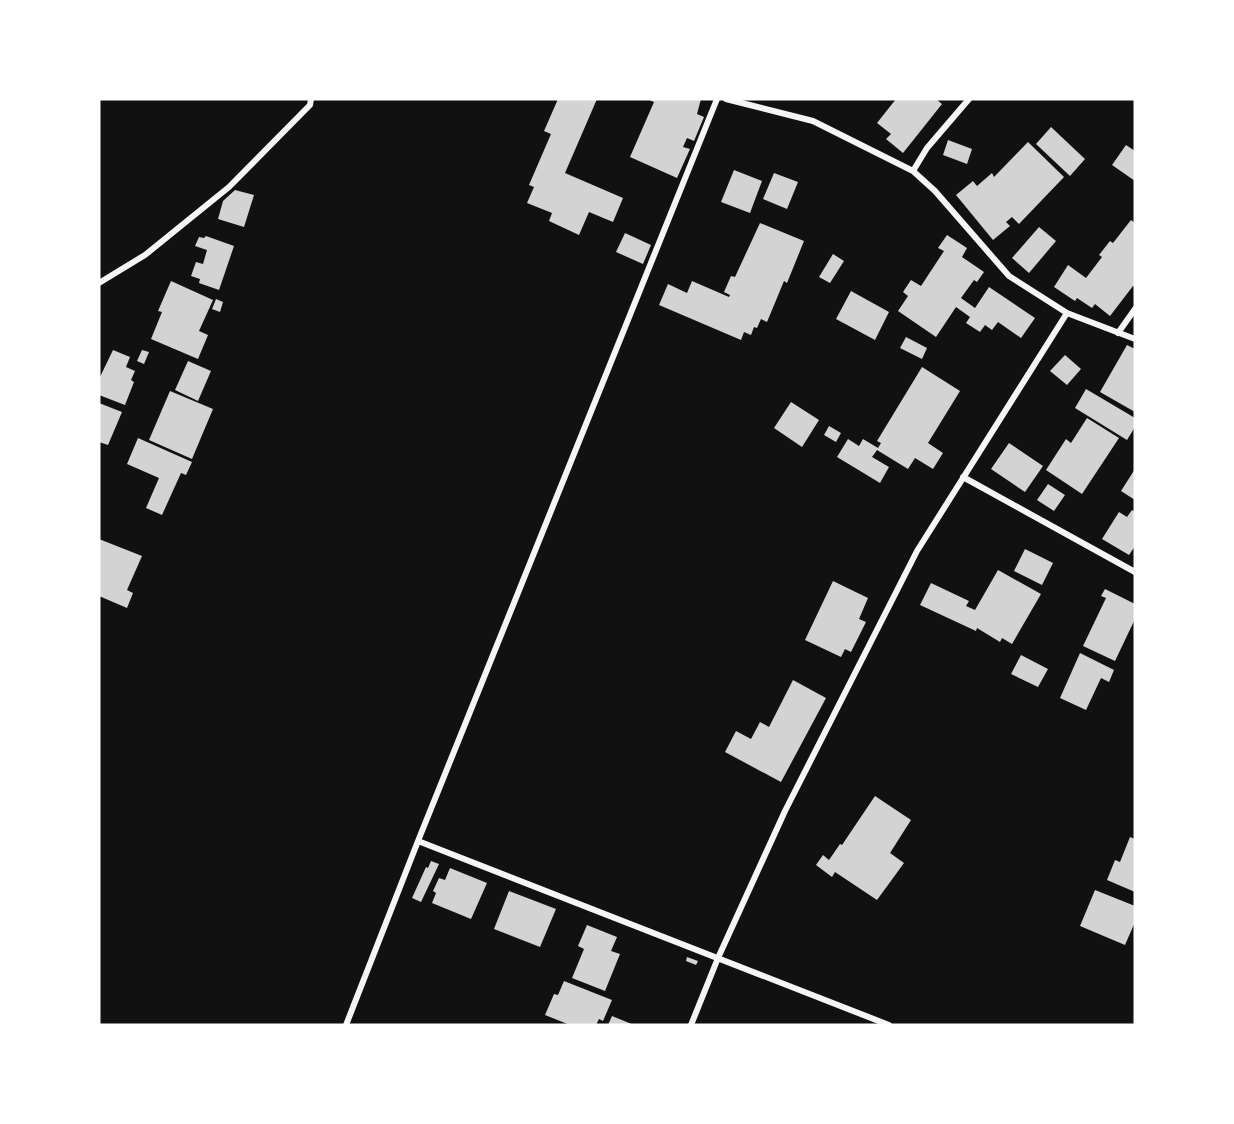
<svg xmlns="http://www.w3.org/2000/svg" width="1234" height="1124" font-family="'DejaVu Sans',sans-serif">
	<rect width="100%" height="100%" fill="#111"/>
	<path fill="#d3d3d3" d="M 558,99 L 597,99 L 565,173 L 623,198 L 613,222 L 589,212 L 579,235 L 549,221 L 552,213 L 527,203 L 534,187 L 529,185 L 551,134 L 544,131 Z
		M 647,99 L 701,99 L 697,114 L 704,117 L 694,141 L 687,138 L 683,147 L 690,149 L 677,178 L 630,157 L 654,102 Z
		M 896,99 L 936,99 L 942,104 L 903,153 L 886,139 L 891,134 L 877,123 Z
		M 1051,127 L 1085,159 L 1070,176 L 1036,144 Z
		M 948,140 L 972,149 L 967,164 L 943,155 Z
		M 1028,142 L 1064,177 L 1019,224 L 1012,217 L 1006,222 L 1010,226 L 993,240 L 956,195 L 973,181 L 977,186 L 992,173 L 994,177 Z
		M 1126,145 L 1135,151 L 1135,181 L 1112,165 Z
		M 734,170 L 762,181 L 750,213 L 721,202 Z
		M 774,173 L 798,182 L 787,209 L 763,199 Z
		M 235,190 L 254,195 L 244,227 L 218,219 L 223,201 Z
		M 1131,220 L 1135,223 L 1135,287 L 1133,286 L 1110,316 L 1095,304 L 1092,308 L 1077,298 L 1075,301 L 1054,287 L 1068,265 L 1086,278 L 1102,257 L 1099,255 L 1110,241 L 1113,243 Z
		M 760,223 L 804,241 L 787,283 L 784,281 L 767,322 L 761,319 L 757,328 L 754,327 L 751,335 L 744,332 L 741,340 L 659,305 L 668,284 L 687,293 L 692,281 L 729,297 L 730,295 L 724,292 L 731,276 L 735,277 Z
		M 1039,227 L 1056,241 L 1029,273 L 1012,258 Z
		M 625,233 L 651,245 L 643,264 L 616,252 Z
		M 947,235 L 967,248 L 962,257 L 984,272 L 977,282 L 974,280 L 961,298 L 975,308 L 989,287 L 1035,318 L 1021,338 L 998,322 L 992,330 L 985,325 L 980,332 L 966,323 L 970,317 L 956,307 L 936,337 L 898,311 L 908,296 L 903,292 L 911,280 L 921,286 L 944,251 L 938,248 Z
		M 206,236 L 234,246 L 219,290 L 199,283 L 200,279 L 191,276 L 196,262 L 203,264 L 207,250 L 195,246 L 199,237 L 204,238 Z
		M 833,254 L 844,261 L 830,283 L 819,277 Z
		M 171,281 L 213,300 L 199,331 L 208,335 L 198,359 L 151,339 L 162,312 L 158,311 Z
		M 851,291 L 889,312 L 875,340 L 836,319 Z
		M 216,299 L 223,302 L 220,312 L 212,309 Z
		M 906,337 L 927,348 L 922,359 L 900,348 Z
		M 1127,345 L 1135,349 L 1135,412 L 1100,392 Z
		M 113,350 L 130,357 L 126,367 L 135,371 L 131,380 L 134,382 L 125,405 L 99,395 L 99,379 Z
		M 142,350 L 149,352 L 144,364 L 137,361 Z
		M 1065,355 L 1081,369 L 1067,385 L 1050,371 Z
		M 188,361 L 211,371 L 198,401 L 175,390 Z
		M 922,367 L 960,391 L 928,443 L 943,453 L 933,469 L 915,458 L 908,469 L 877,450 L 872,457 L 889,467 L 880,483 L 837,457 L 848,439 L 859,446 L 863,439 L 878,448 L 881,443 L 877,441 Z
		M 1086,389 L 1135,418 L 1135,427 L 1127,440 L 1075,408 Z
		M 170,391 L 213,409 L 192,459 L 149,440 Z
		M 791,402 L 819,420 L 802,447 L 774,428 Z
		M 99,403 L 122,412 L 108,445 L 99,442 Z
		M 1087,418 L 1119,438 L 1082,494 L 1046,470 L 1066,439 L 1071,443 Z
		M 829,426 L 841,433 L 836,442 L 824,435 Z
		M 138,438 L 192,462 L 186,475 L 181,473 L 162,515 L 146,508 L 159,478 L 127,464 Z
		M 1009,443 L 1043,466 L 1025,492 L 991,469 Z
		M 1135,469 L 1135,500 L 1121,491 Z
		M 1048,484 L 1065,495 L 1054,511 L 1037,500 Z
		M 1132,510 L 1135,512 L 1135,546 L 1129,555 L 1102,539 L 1119,512 L 1127,517 Z
		M 99,539 L 142,556 L 127,590 L 133,593 L 127,608 L 99,596 Z
		M 1025,549 L 1053,563 L 1042,585 L 1014,571 Z
		M 998,570 L 1041,594 L 1012,644 L 1002,638 L 1000,642 L 977,628 L 976,631 L 920,605 L 931,583 L 969,601 L 966,606 L 975,610 Z
		M 833,581 L 868,598 L 859,619 L 866,622 L 851,652 L 845,649 L 841,657 L 805,640 Z
		M 1105,589 L 1135,604 L 1135,619 L 1115,661 L 1083,646 L 1106,598 L 1101,596 Z
		M 1080,653 L 1114,670 L 1109,682 L 1101,678 L 1086,710 L 1060,698 Z
		M 1021,655 L 1048,669 L 1038,687 L 1011,674 Z
		M 793,680 L 826,698 L 781,782 L 725,752 L 736,731 L 751,739 L 760,722 L 769,727 Z
		M 875,796 L 911,820 L 890,853 L 904,863 L 877,900 L 835,872 L 832,877 L 816,865 L 823,855 L 829,860 L 840,844 L 842,845 Z
		M 1130,837 L 1135,839 L 1135,892 L 1107,880 L 1115,860 L 1120,862 Z
		M 431,861 L 439,864 L 421,902 L 412,898 L 426,867 L 428,868 Z
		M 450,868 L 487,883 L 471,919 L 432,903 L 436,893 L 433,891 L 439,878 L 445,880 Z
		M 1095,890 L 1135,906 L 1135,922 L 1125,945 L 1080,926 Z
		M 509,891 L 556,909 L 540,947 L 494,929 Z
		M 587,925 L 617,937 L 611,951 L 620,954 L 605,991 L 572,978 L 584,949 L 578,946 Z
		M 687,957 L 698,961 L 696,965 L 686,961 Z
		M 564,981 L 612,1000 L 603,1021 L 599,1019 L 596,1025 L 570,1025 L 545,1015 L 554,994 L 558,995 Z
		M 612,1016 L 634,1025 L 608,1025 Z"/>
	<g fill="none" stroke-linecap="round" stroke-linejoin="round">
		<path stroke="#f5f5f5" stroke-width="6" d="M 726,99 L 813,121 L 913,171 L 935,191 L 1009,276 L 1067,313 L 1135,339
			M 913,171 L 927,148 L 969,99
			M 99,283 L 145,255 L 229,187 L 310,105 L 311,99
			M 1118,333 L 1135,309
			M 963,477 L 1135,572
			M 418,841 L 889,1025
			M 346,1025 L 418,841 L 717,99
			M 691,1025 L 718,958 L 785,811 L 917,551 L 1067,313"/>
	</g>
	<rect width="1234" height="1124" fill="none" stroke="#ffffff" stroke-width="201"/>
</svg>
